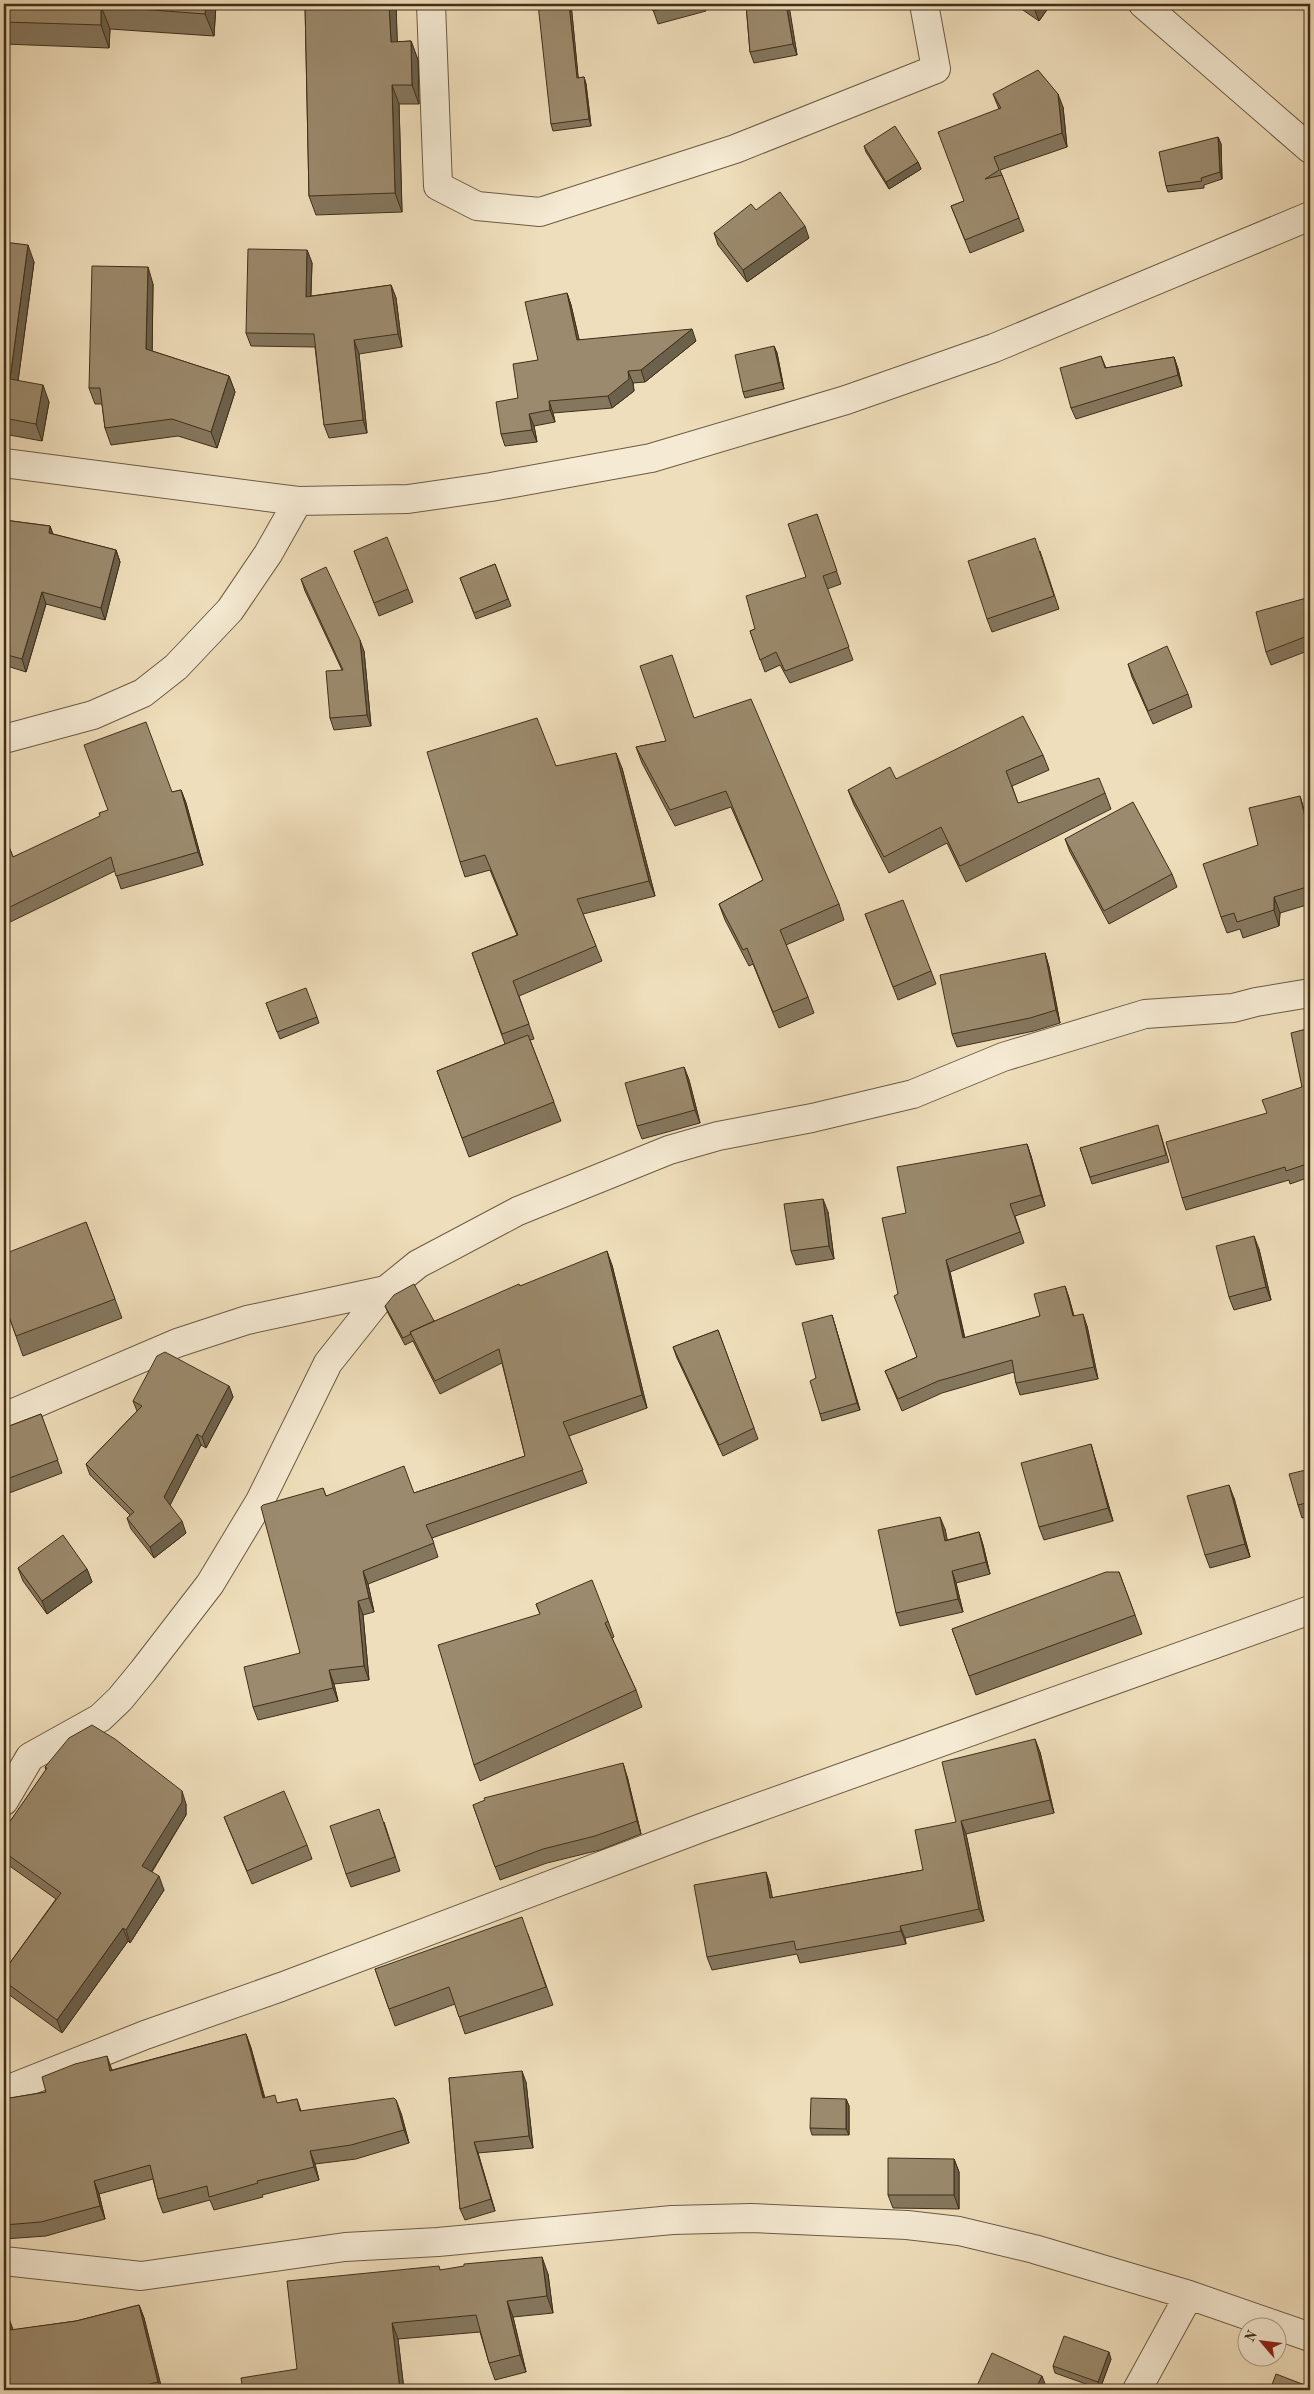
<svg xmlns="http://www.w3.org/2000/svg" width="1314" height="2394" font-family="'Old Standard TT',serif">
	<rect width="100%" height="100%" fill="#efdebb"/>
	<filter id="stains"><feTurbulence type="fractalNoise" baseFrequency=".004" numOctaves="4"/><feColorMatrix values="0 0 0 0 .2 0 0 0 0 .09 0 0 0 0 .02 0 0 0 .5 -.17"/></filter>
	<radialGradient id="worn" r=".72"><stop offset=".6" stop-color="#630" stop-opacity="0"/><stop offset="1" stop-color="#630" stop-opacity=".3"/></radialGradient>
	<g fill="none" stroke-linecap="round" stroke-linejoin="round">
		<defs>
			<path id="minor" d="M 431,4 L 438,186 L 477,206 L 540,212 L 735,149 L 936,69 L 924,4
				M 1143,4 L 1310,149
				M 4,463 L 298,501 L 408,499 L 491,487 L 651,458 L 846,400 L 994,348 L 1310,216
				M 4,739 L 93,715 L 143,693 L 176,667 L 230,610 L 268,554 L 298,501
				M 4,1417 L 177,1343 L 247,1320 L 386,1290
				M 4,1801 L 30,1757 L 100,1718 L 120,1699 L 143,1671 L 210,1584 L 260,1501 L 328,1363 L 386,1290 L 418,1264 L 518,1211 L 669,1150 L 718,1136 L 812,1118 L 913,1094 L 1003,1057 L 1145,1014 L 1233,1008 L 1256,1002 L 1310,993
				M 4,2091 L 145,2035 L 281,1987 L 701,1828 L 1310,1610
				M 4,2261 L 141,2276 L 345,2247 L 438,2242 L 672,2220 L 751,2218 L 907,2225 L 959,2231 L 1034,2249 L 1189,2295 L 1310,2337
				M 1137,2390 L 1189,2295"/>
		</defs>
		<use href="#minor" stroke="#6c5b42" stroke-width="30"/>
		<use href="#minor" stroke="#f5ead3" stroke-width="28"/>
	</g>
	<path fill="#85775e" stroke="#402f19" d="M 4,4 L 216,4 L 214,36 L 110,29 L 109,48 L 4,44 Z
		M 305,4 L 396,4 L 397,42 L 411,41 L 418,60 L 419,104 L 399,104 L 402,212 L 316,215 L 309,196 Z
		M 571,4 L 578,78 L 584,77 L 586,84 L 591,126 L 553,131 L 551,124 Z
		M 651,4 L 704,4 L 706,11 L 658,24 Z
		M 746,4 L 788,4 L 797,55 L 754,63 L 750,52 Z
		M 1014,4 L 1051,4 L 1039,21 Z
		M 993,94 L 1063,107 L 1067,147 L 1000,170 L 1024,231 L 970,253 L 951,206 L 964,201 L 999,109 Z
		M 1218,137 L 1221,144 L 1222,179 L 1204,185 L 1204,188 L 1168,192 L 1166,186 Z
		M 864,146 L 918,162 L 921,169 L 889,189 L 866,152 Z
		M 756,210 L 809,238 L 747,282 L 718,245 L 714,233 Z
		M 4,242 L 34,262 L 18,381 L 49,402 L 42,441 L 4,434 Z
		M 307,250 L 312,263 L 311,296 L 391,285 L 396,298 L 402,347 L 359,354 L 367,433 L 329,438 L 324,425 L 315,347 L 251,346 L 246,333 Z
		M 153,284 L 152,351 L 229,376 L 235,392 L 217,448 L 178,436 L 111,445 L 105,428 L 102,404 L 95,404 L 89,388 Z
		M 567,293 L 571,305 L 579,340 L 696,341 L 645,382 L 633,383 L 634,391 L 612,408 L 553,413 L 555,422 L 534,426 L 537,442 L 505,446 L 501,434 L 518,398 L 538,360 Z
		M 774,346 L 777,353 L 784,389 L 745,398 L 743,392 Z
		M 1101,356 L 1106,368 L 1174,357 L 1178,369 L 1182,386 L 1076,419 L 1071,408 Z
		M 817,514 L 841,584 L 827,589 L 853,660 L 790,683 L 780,665 L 765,672 L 750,631 L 755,629 L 806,577 Z
		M 4,520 L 50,526 L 53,534 L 116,550 L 120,562 L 105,620 L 46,604 L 26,672 L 4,665 L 4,609 L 6,602 L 4,601 Z
		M 354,551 L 408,589 L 413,602 L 379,616 Z
		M 1040,551 L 1059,609 L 992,632 L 987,619 Z
		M 495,564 L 511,606 L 476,619 L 460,578 Z
		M 301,579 L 364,651 L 371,726 L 334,730 L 330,718 L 342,670 L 305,591 Z
		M 1310,597 L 1310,650 L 1271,665 L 1266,652 Z
		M 1128,664 L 1188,694 L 1192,707 L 1153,724 L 1132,677 Z
		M 694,718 L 839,904 L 844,920 L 786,945 L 808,997 L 814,1013 L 779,1028 L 753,964 L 749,966 L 725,920 L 719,904 L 763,880 L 731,807 L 675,826 L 642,763 L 636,747 L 666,741 Z
		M 1043,755 L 1049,770 L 1012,786 L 1018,803 L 1105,793 L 1111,809 L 966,882 L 947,843 L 889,873 L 854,805 L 848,790 L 896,779 Z
		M 556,766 L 622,768 L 655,896 L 583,914 L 602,961 L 519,996 L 534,1039 L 530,1040 L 561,1121 L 469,1157 L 437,1071 L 505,1044 L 472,953 L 517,935 L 490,870 L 465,877 L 460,862 Z
		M 181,790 L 186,803 L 203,865 L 121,889 L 115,871 L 4,925 L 4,834 L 13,857 L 172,792 Z
		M 1305,812 L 1309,824 L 1310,824 L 1310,904 L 1280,913 L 1279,926 L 1243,938 L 1240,929 L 1227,933 L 1221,917 L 1258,845 Z
		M 1065,839 L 1172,874 L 1177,887 L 1109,924 L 1070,852 Z
		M 865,914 L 931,971 L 936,984 L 898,1000 Z
		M 1045,953 L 1049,967 L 1060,1023 L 1034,1031 L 957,1047 L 952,1034 Z
		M 266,1003 L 317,1017 L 319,1023 L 280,1039 Z
		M 1310,1028 L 1310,1177 L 1290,1184 L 1289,1180 L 1186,1210 L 1182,1198 L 1267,1113 L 1302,1087 Z
		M 684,1067 L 689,1080 L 700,1123 L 642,1139 L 637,1126 Z
		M 1160,1132 L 1169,1162 L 1092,1184 L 1080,1148 Z
		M 1027,1144 L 1031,1156 L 1045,1206 L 1015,1216 L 1024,1243 L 950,1272 L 965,1338 L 1040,1316 L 1065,1286 L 1069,1298 L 1074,1316 L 1087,1326 L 1098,1379 L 1020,1395 L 1016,1383 L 1014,1372 L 942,1393 L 902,1411 L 885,1371 L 917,1357 L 898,1294 L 906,1213 Z
		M 828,1212 L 834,1259 L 796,1265 L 791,1251 Z
		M 86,1222 L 122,1318 L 23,1356 L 4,1302 Z
		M 1259,1249 L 1271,1300 L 1234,1310 L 1229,1297 Z
		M 612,1265 L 647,1408 L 569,1436 L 587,1483 L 432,1538 L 438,1557 L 368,1584 L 374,1612 L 363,1615 L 369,1680 L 334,1684 L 338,1701 L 258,1720 L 253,1707 L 300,1653 L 323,1488 L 326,1496 L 414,1493 L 525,1456 L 502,1363 L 440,1394 L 413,1341 L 405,1345 L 388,1313 L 385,1306 L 435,1321 L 520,1286 Z
		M 834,1322 L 860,1410 L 822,1421 L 820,1414 L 816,1378 Z
		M 718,1330 L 758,1439 L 723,1456 L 677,1358 L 673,1347 Z
		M 229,1386 L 233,1397 L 206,1448 L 201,1445 L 170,1505 L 186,1533 L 154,1558 L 131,1529 L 127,1518 L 130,1515 L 90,1475 L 86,1464 L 137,1411 L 133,1401 Z
		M 41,1414 L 62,1473 L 4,1495 L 4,1428 Z
		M 1095,1458 L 1113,1521 L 1044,1540 L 1039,1527 Z
		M 1310,1469 L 1310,1516 L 1302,1518 L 1298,1505 Z
		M 1234,1498 L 1250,1557 L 1210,1568 L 1205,1555 Z
		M 945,1529 L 947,1540 L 979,1532 L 983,1545 L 990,1574 L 956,1583 L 963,1612 L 900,1626 L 896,1613 Z
		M 18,1568 L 87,1569 L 92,1582 L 47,1614 L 23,1581 Z
		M 1119,1572 L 1142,1634 L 976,1695 L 952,1629 Z
		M 536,1604 L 608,1621 L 614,1637 L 612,1638 L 636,1690 L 642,1707 L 480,1781 L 474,1765 L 540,1614 Z
		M 1040,1752 L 1054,1813 L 966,1834 L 984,1921 L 905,1938 L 906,1944 L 800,1963 L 797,1954 L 712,1970 L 707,1957 L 766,1872 L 770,1885 L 772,1898 L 923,1870 L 956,1822 Z
		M 45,1767 L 186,1804 L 186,1815 L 152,1872 L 164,1890 L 130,1943 L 128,1941 L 62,2033 L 4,1991 L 4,1971 L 56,1899 L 4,1862 L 4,1830 L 46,1770 Z
		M 627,1776 L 641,1834 L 600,1850 L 547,1863 L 500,1880 L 473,1805 Z
		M 224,1817 L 307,1845 L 312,1859 L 252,1884 Z
		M 384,1822 L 400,1871 L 351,1887 L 346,1874 Z
		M 528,1934 L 553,2005 L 465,2034 L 455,2004 L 395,2026 L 375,1969 Z
		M 246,2034 L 251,2048 L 265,2098 L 278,2103 L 297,2099 L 301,2111 L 401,2113 L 409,2143 L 356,2159 L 315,2164 L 319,2180 L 262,2195 L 263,2197 L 214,2210 L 210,2200 L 163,2213 L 158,2199 L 153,2179 L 99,2194 L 105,2219 L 46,2236 L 4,2239 L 4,2099 L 46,2092 L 112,2070 Z
		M 449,2078 L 526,2082 L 533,2148 L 478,2153 L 495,2211 L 465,2220 L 460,2209 Z
		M 846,2099 L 849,2106 L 849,2135 L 812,2135 L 810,2128 Z
		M 954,2159 L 959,2172 L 959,2209 L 893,2208 L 888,2195 Z
		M 440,2270 L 548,2274 L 553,2313 L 513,2317 L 526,2372 L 495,2380 L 489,2363 L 480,2332 L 398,2339 L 404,2390 L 243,2390 L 297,2369 Z
		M 139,2305 L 144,2318 L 162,2390 L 4,2390 L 9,2319 L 13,2330 L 76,2321 Z
		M 1111,2359 L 1100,2389 L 1055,2373 L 1053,2366 Z"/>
	<path fill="#6c614c" stroke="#402f19" d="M 206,4 L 216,4 L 214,36 L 205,14 Z
		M 389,4 L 396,4 L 398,61 L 391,42 Z
		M 569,4 L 571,4 L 579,85 L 577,78 Z
		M 786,4 L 788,4 L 789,5 L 797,55 L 793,44 Z
		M 1037,4 L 1051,4 L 1039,21 L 1034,8 Z
		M 101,6 L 110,29 L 109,48 L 101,25 Z
		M 411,41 L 418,60 L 419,104 L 412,85 Z
		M 584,77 L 586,84 L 591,126 L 589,119 Z
		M 392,85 L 399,104 L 402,212 L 395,193 Z
		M 1058,94 L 1063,107 L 1067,147 L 1062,133 Z
		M 1218,137 L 1221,144 L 1222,179 L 1220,172 Z
		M 918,162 L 921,169 L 889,189 L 886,182 Z
		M 805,226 L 809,238 L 747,282 L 743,270 Z
		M 28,245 L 34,262 L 16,396 L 10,379 Z
		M 307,250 L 312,263 L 310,310 L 306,297 Z
		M 148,267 L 153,284 L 152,365 L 146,349 Z
		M 391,285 L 396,298 L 402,347 L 398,334 Z
		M 567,293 L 571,305 L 582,352 L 577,340 Z
		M 692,329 L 696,341 L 645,382 L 641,370 Z
		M 354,340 L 359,354 L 367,433 L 363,420 Z
		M 774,346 L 777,353 L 784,389 L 782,382 Z
		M 1174,357 L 1178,369 L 1182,386 L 1178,375 Z
		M 628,371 L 633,383 L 634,391 L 612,408 L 608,396 Z
		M 229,376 L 235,392 L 217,448 L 211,432 Z
		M 43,385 L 49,402 L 42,441 L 36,424 Z
		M 549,401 L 553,413 L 555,422 L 550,410 Z
		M 529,414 L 534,426 L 537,442 L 532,430 Z
		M 50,526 L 54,539 L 49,533 Z
		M 116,550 L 120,562 L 105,620 L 101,608 Z
		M 42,592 L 46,604 L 26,672 L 22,659 Z
		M 360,640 L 364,651 L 371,726 L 367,715 Z
		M 616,753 L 622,768 L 655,896 L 649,881 Z
		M 181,790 L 186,803 L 203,865 L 198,852 Z
		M 1300,796 L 1305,812 L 1310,831 L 1307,825 Z
		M 1274,897 L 1280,913 L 1279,926 L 1274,910 Z
		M 1045,953 L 1049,967 L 1060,1023 L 1056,1010 Z
		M 684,1067 L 689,1080 L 700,1123 L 695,1110 Z
		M 1027,1144 L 1031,1156 L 1045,1206 L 1041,1195 Z
		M 823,1199 L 828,1212 L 834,1259 L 829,1246 Z
		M 1254,1236 L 1259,1249 L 1271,1300 L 1266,1287 Z
		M 607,1251 L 612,1265 L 647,1408 L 642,1395 Z
		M 946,1260 L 950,1272 L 967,1350 L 963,1338 Z
		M 1065,1286 L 1069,1298 L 1077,1328 L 1073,1316 Z
		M 1083,1314 L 1087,1326 L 1098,1379 L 1094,1367 Z
		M 832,1315 L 834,1322 L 860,1410 L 857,1403 Z
		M 229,1386 L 233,1397 L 206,1448 L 202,1437 Z
		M 197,1434 L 201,1445 L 168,1509 L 164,1497 Z
		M 1091,1444 L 1113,1521 L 1108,1508 Z
		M 1229,1485 L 1234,1498 L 1250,1557 L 1245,1544 Z
		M 940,1517 L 945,1529 L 950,1553 L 945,1541 Z
		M 182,1521 L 186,1533 L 154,1558 L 150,1547 Z
		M 979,1532 L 983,1545 L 990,1574 L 986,1562 Z
		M 87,1569 L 92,1582 L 47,1614 L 42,1601 Z
		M 363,1571 L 368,1584 L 374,1612 L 369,1598 Z
		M 952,1571 L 956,1583 L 963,1612 L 958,1599 Z
		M 358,1601 L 363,1615 L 369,1680 L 364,1666 Z
		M 329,1670 L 334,1684 L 338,1701 L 333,1688 Z
		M 1035,1739 L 1040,1752 L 1054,1813 L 1050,1800 Z
		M 623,1763 L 627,1776 L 641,1834 L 637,1821 Z
		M 182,1791 L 186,1804 L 186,1815 L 147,1879 L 142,1866 Z
		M 961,1821 L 966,1834 L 984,1921 L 979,1909 Z
		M 766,1872 L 770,1885 L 775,1911 L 770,1898 Z
		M 159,1876 L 164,1890 L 130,1943 L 126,1930 Z
		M 900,1926 L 905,1938 L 906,1944 L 901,1931 Z
		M 123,1928 L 128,1941 L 62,2033 L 57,2020 Z
		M 246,2034 L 251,2048 L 268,2112 L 263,2098 Z
		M 107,2056 L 112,2070 L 110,2071 Z
		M 522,2071 L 526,2082 L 533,2148 L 529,2136 Z
		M 846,2099 L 849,2106 L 849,2135 L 846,2129 Z
		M 396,2100 L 401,2113 L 409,2143 L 404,2130 Z
		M 474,2142 L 478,2153 L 495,2211 L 491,2199 Z
		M 310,2151 L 315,2164 L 319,2180 L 314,2167 Z
		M 954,2159 L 959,2172 L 959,2209 L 954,2195 Z
		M 94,2181 L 99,2194 L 105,2219 L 100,2206 Z
		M 542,2257 L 548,2274 L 553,2313 L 547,2296 Z
		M 507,2301 L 513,2317 L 526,2372 L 520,2355 Z
		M 139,2305 L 144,2318 L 162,2390 L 158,2382 Z
		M 9,2319 L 14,2332 L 10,2330 Z
		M 392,2323 L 398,2339 L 404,2390 L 400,2390 Z
		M 1109,2352 L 1111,2359 L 1100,2389 L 1098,2382 Z
		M 1042,2376 L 1047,2389 L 1046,2390 L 1035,2390 Z"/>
	<path fill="#9b8a6d" stroke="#402f19" d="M 4,4 L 206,4 L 205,14 L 101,6 L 101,25 L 4,22 Z
		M 305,4 L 389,4 L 391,42 L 411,41 L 412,85 L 392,85 L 395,193 L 309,196 Z
		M 538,4 L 569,4 L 577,78 L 584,77 L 589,119 L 551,124 Z
		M 651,4 L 679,4 L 653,11 Z
		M 746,4 L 786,4 L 793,44 L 750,52 Z
		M 1028,4 L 1037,4 L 1034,8 Z
		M 1038,70 L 1058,94 L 1062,133 L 994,157 L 999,170 L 985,179 L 1002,175 L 1019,218 L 965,240 L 951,206 L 964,201 L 938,132 L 1001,108 L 993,94 Z
		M 895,126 L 918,162 L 886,182 L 864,146 Z
		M 1218,137 L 1220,172 L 1201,178 L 1202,181 L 1166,186 L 1159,152 Z
		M 780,192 L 805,226 L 743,270 L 714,233 L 751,204 L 756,210 Z
		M 4,242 L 28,245 L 10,379 L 43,385 L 36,424 L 4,418 Z
		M 248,249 L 307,250 L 306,297 L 391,285 L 398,334 L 354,340 L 363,420 L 324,425 L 314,334 L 246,333 Z
		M 92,266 L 148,267 L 146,349 L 229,376 L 211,432 L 172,419 L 105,428 L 100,388 L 89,388 Z
		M 567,293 L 577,340 L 692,329 L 641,370 L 628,371 L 629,379 L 608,396 L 549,401 L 550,410 L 529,414 L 532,430 L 501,434 L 496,402 L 518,398 L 513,364 L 538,360 L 525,302 Z
		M 774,346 L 782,382 L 743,392 L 735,355 Z
		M 1101,356 L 1105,368 L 1174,357 L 1178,375 L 1071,408 L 1060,368 Z
		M 817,514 L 837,571 L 823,576 L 849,647 L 785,671 L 776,652 L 760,660 L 750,631 L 755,629 L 746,596 L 806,577 L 788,524 Z
		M 4,520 L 50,526 L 49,533 L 116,550 L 101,608 L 42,592 L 22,659 L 4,654 L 4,609 L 9,590 L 4,589 Z
		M 387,537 L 408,589 L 374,603 L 354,551 Z
		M 1035,538 L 1054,596 L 987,619 L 968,561 Z
		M 495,564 L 508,599 L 474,613 L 460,578 Z
		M 326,567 L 360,640 L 367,715 L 330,718 L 326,671 L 343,670 L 301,579 Z
		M 1310,597 L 1310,635 L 1266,652 L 1256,612 Z
		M 1167,646 L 1188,694 L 1148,711 L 1128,664 Z
		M 672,655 L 694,718 L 751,699 L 839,904 L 780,930 L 808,997 L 773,1012 L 747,948 L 743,950 L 719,904 L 763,880 L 726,791 L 670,810 L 636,747 L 666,741 L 640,666 Z
		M 1023,716 L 1043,755 L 1006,771 L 1018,803 L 1099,778 L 1105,793 L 960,866 L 941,827 L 884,857 L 848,790 L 890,767 L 896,779 Z
		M 537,718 L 556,766 L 616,753 L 649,881 L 577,899 L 596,946 L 513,981 L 529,1024 L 502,1034 L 472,953 L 518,935 L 485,855 L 460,862 L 427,752 Z
		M 146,722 L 172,792 L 181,790 L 198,852 L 116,876 L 111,857 L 4,910 L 4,834 L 13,857 L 100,816 L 99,813 L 108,810 L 84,745 Z
		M 1300,796 L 1307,825 L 1310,824 L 1310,886 L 1274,897 L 1274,910 L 1237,922 L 1234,913 L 1221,917 L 1203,864 L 1258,845 L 1249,808 Z
		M 1133,802 L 1172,874 L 1104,911 L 1065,839 Z
		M 903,900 L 931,971 L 893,987 L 865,914 Z
		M 1045,953 L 1056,1010 L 1030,1018 L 952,1034 L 940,975 Z
		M 306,988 L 317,1017 L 277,1032 L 266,1003 Z
		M 1310,1028 L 1310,1163 L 1286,1171 L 1285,1167 L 1182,1198 L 1166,1142 L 1267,1113 L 1262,1100 L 1302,1087 L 1291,1033 Z
		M 528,1035 L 554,1102 L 462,1138 L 437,1071 Z
		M 684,1067 L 695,1110 L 637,1126 L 625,1083 Z
		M 1158,1125 L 1166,1155 L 1090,1177 L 1080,1148 Z
		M 1027,1144 L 1041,1195 L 1010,1204 L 1020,1232 L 946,1260 L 963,1338 L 1040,1316 L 1034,1294 L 1065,1286 L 1073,1316 L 1083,1314 L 1094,1367 L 1016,1383 L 1012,1360 L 938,1381 L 898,1399 L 885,1371 L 917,1357 L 894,1296 L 898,1294 L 882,1218 L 906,1213 L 897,1167 Z
		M 823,1199 L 829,1246 L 791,1251 L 784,1204 Z
		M 86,1222 L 115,1299 L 16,1336 L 4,1302 L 4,1254 Z
		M 1254,1236 L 1266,1287 L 1229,1297 L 1216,1246 Z
		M 607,1251 L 642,1395 L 563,1422 L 583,1470 L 426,1525 L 434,1543 L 363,1571 L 369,1598 L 358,1601 L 364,1666 L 329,1670 L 333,1688 L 253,1707 L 244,1667 L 300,1653 L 261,1507 L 263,1505 L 323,1488 L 326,1496 L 404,1466 L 414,1493 L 525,1456 L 499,1349 L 435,1381 L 410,1332 L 519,1284 L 520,1286 Z
		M 414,1284 L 434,1321 L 410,1332 L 411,1334 L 403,1338 L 385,1306 L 394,1295 Z
		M 832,1315 L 857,1403 L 820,1414 L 810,1381 L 816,1378 L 802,1323 Z
		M 718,1330 L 754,1428 L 719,1445 L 673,1347 Z
		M 165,1352 L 229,1386 L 202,1437 L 197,1434 L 164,1497 L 182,1521 L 150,1547 L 127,1518 L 134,1512 L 86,1464 L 142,1406 L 133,1401 L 157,1356 Z
		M 41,1414 L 58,1460 L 4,1480 L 4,1428 Z
		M 1091,1444 L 1108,1508 L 1039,1527 L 1021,1463 Z
		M 1310,1469 L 1310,1502 L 1298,1505 L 1289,1474 Z
		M 1229,1485 L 1245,1544 L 1205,1555 L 1187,1496 Z
		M 940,1517 L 945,1541 L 979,1532 L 986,1562 L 952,1571 L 958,1599 L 896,1613 L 878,1530 Z
		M 63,1535 L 87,1569 L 42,1601 L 18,1568 Z
		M 1106,1572 L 1119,1572 L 1135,1615 L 969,1676 L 952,1629 Z
		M 592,1580 L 608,1621 L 605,1623 L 636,1690 L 474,1765 L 438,1645 L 540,1614 L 536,1604 Z
		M 92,1725 L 115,1739 L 182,1791 L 182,1802 L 142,1866 L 159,1876 L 126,1930 L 123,1928 L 57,2020 L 4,1981 L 4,1971 L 61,1893 L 4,1852 L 4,1830 L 47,1768 L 45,1767 L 69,1738 Z
		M 1035,1739 L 1050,1800 L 961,1821 L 979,1909 L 900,1926 L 901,1931 L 796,1950 L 794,1941 L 707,1957 L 694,1885 L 766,1872 L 770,1898 L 923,1870 L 915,1830 L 956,1822 L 942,1762 Z
		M 623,1763 L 637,1821 L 595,1836 L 543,1849 L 495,1867 L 473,1805 L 485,1800 L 484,1798 Z
		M 284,1791 L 307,1845 L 247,1871 L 224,1817 Z
		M 379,1809 L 395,1857 L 346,1874 L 330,1826 Z
		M 522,1917 L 546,1987 L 459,2017 L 449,1987 L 389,2009 L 375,1969 Z
		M 246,2034 L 263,2098 L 275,2095 L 277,2103 L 297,2099 L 300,2111 L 394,2098 L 396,2100 L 404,2130 L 351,2145 L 310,2151 L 314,2167 L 257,2181 L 258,2183 L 209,2197 L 207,2186 L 158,2199 L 150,2165 L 94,2181 L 100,2206 L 41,2222 L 4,2225 L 4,2099 L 46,2092 L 42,2077 L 75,2064 L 107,2056 L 110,2071 Z
		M 522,2071 L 529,2136 L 474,2142 L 491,2199 L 460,2209 L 449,2078 Z
		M 811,2098 L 846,2099 L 846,2129 L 810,2128 Z
		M 888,2158 L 954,2159 L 954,2195 L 888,2195 Z
		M 542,2257 L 547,2296 L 507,2301 L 520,2355 L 489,2363 L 476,2315 L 392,2323 L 400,2390 L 243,2390 L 241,2378 L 297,2369 L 287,2281 L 439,2266 L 440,2270 L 464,2266 L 464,2264 Z
		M 139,2305 L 158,2382 L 125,2390 L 4,2390 L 4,2320 L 9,2319 L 10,2330 L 76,2321 Z
		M 1064,2336 L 1109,2352 L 1098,2382 L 1053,2366 Z
		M 992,2353 L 1042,2376 L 1035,2390 L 975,2390 Z
		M 1276,2374 L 1310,2387 L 1310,2390 L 1270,2390 Z"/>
	<rect width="1314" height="2394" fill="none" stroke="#efdebb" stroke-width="20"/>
	<rect x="5" y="5" width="1304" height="2384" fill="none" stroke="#402f19" stroke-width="2.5"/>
	<rect x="10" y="10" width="1294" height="2374" fill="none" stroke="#402f19"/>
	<g transform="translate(1262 2342) rotate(298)"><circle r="24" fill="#f5ead3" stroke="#ad9f89"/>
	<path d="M0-4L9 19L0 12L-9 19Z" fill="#8f2418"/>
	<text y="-8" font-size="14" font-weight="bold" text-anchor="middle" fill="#402f19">N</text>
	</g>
	<rect width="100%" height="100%" filter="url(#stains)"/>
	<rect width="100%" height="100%" fill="url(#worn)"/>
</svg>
